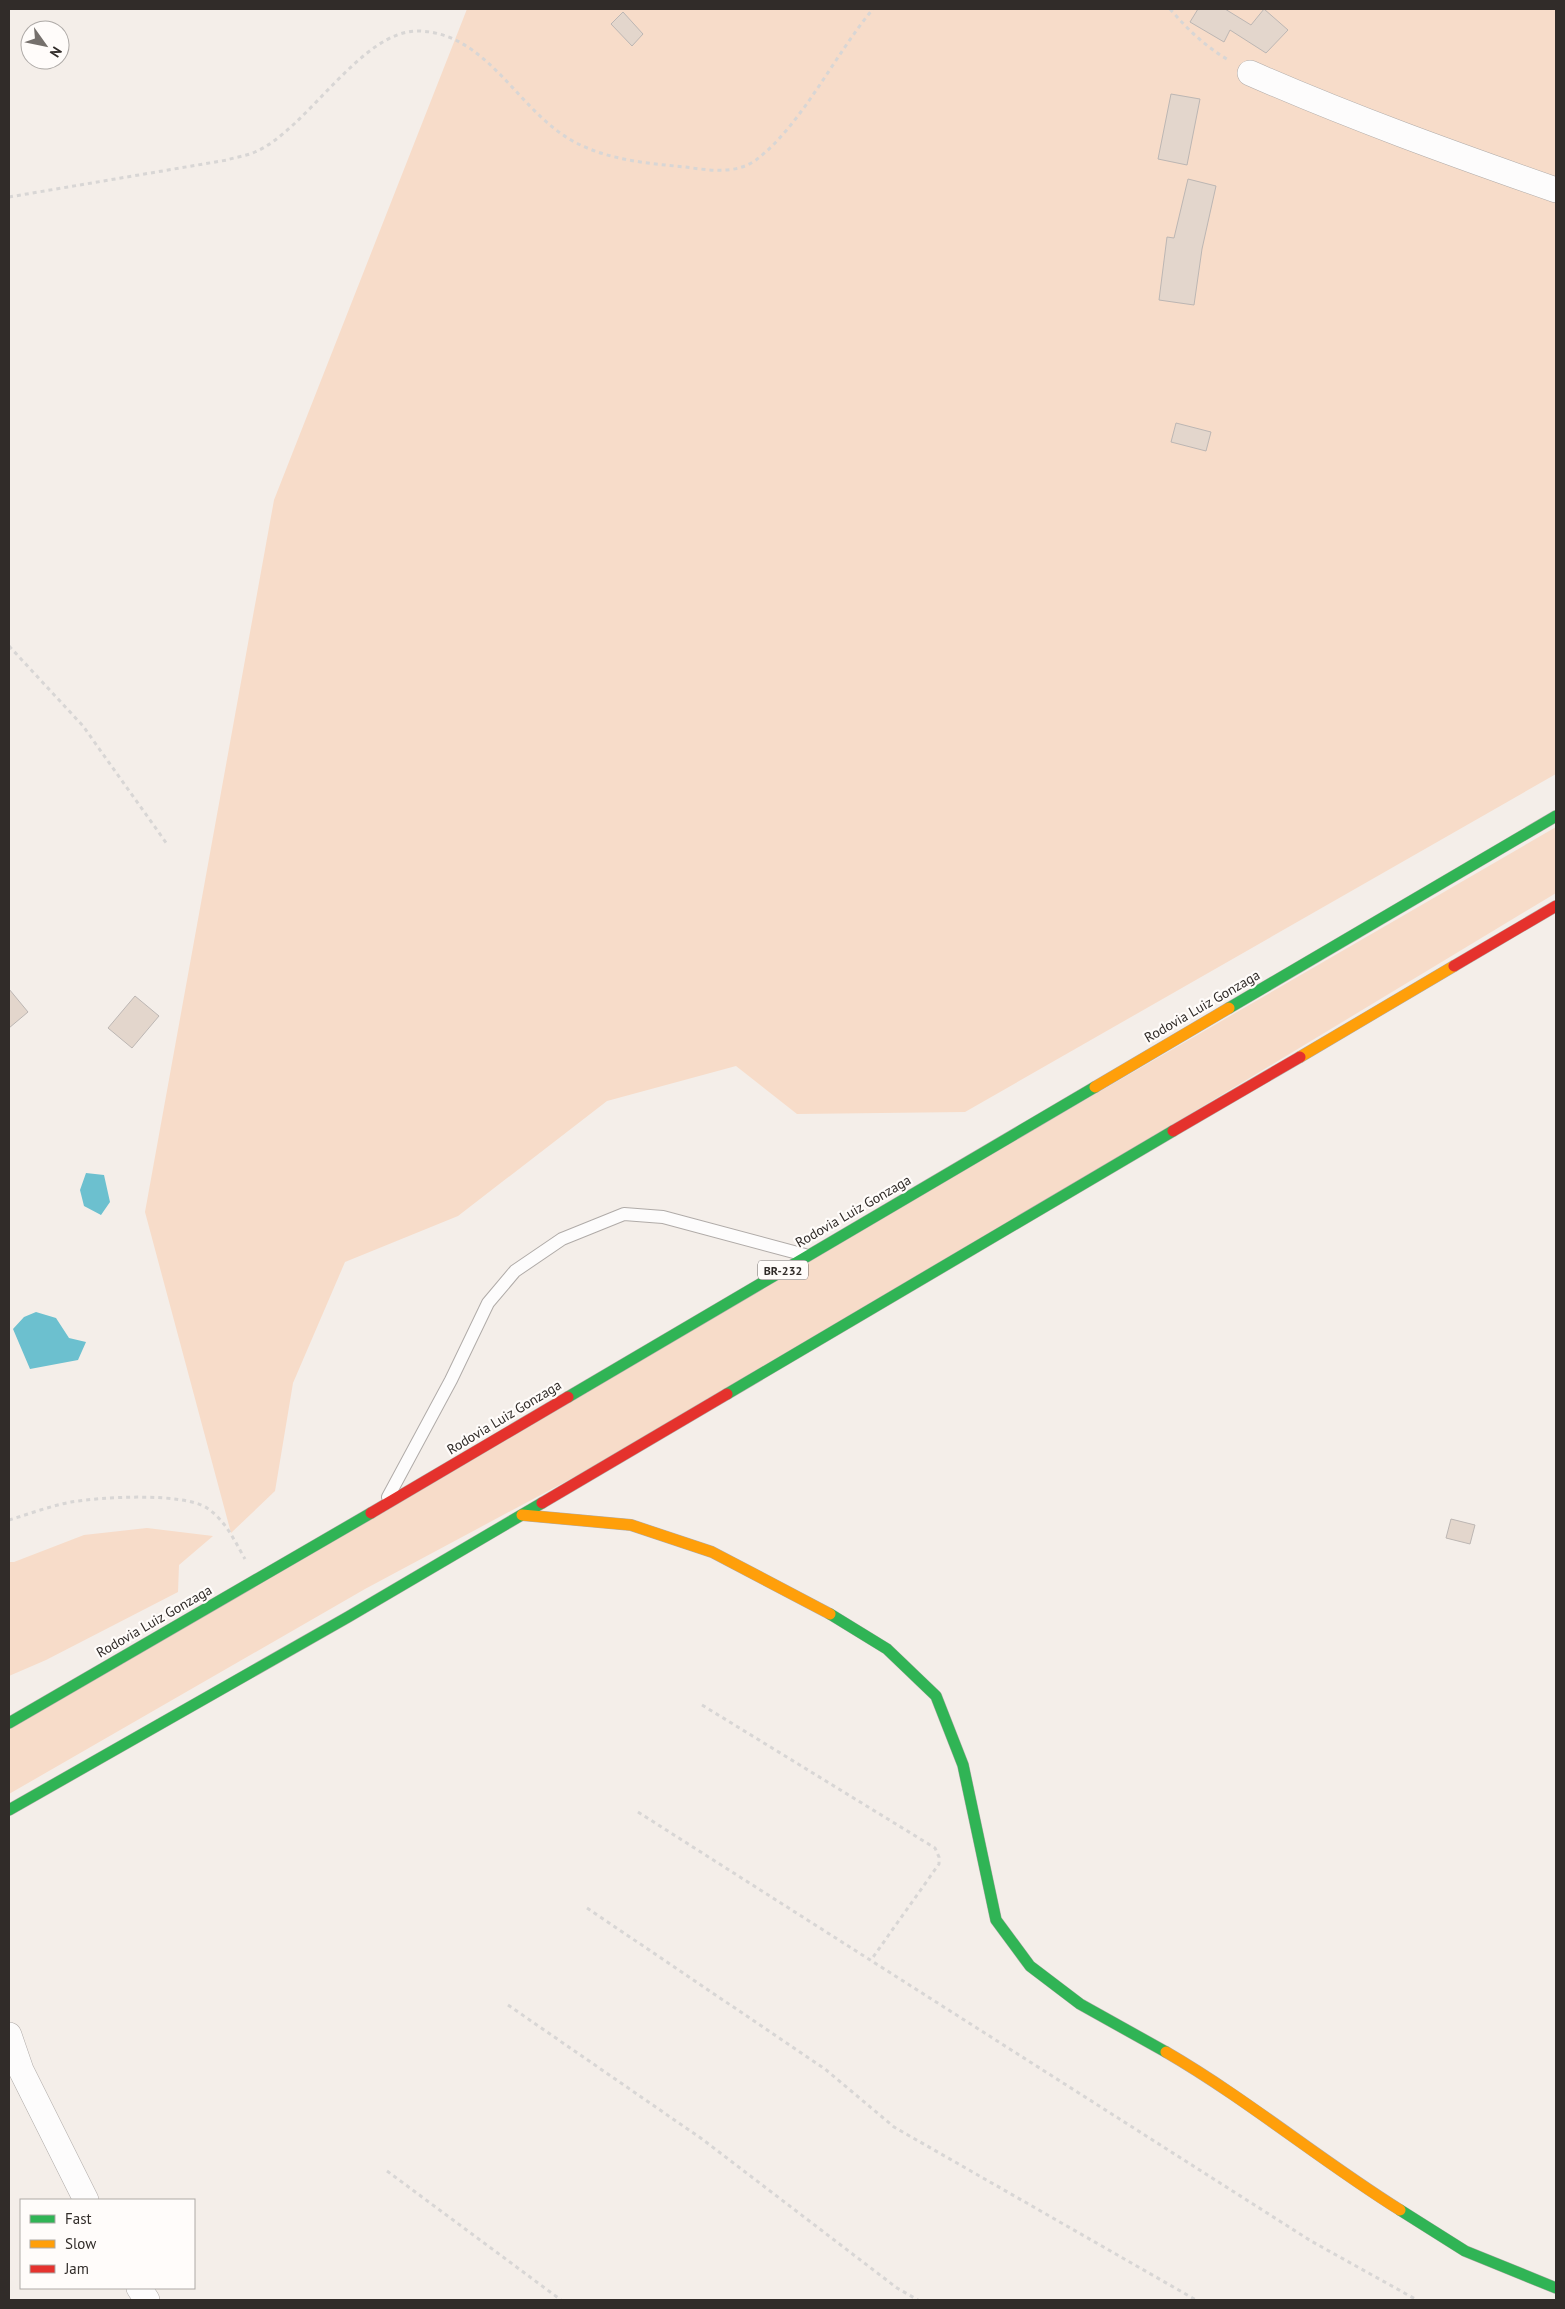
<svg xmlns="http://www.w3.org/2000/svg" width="1565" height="2309" font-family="'PT Sans',sans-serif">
	<rect width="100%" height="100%" fill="#f4eee9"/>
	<path fill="#f7dcc9" d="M 467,9 L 1556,9 L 1556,774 L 965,1112 L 797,1114 L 736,1066 L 607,1101 L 458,1216 L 345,1262 L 293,1383 L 275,1491 L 231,1533 L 145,1212 L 274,500 Z
		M 1556,827 L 1556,893 L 703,1408 L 365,1589 L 9,1794 L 9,1724 Z
		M 147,1528 L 213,1536 L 179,1565 L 178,1592 L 46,1660 L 9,1676 L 9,1562 L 14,1562 L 84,1535 Z"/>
	<path fill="#6cc0cf" d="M 86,1173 L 104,1175 L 110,1202 L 101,1215 L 84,1206 L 80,1190 Z
		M 36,1312 L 56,1318 L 69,1338 L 86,1342 L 78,1360 L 30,1369 L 13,1329 L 24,1317 Z"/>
	<path fill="#e3d6cc" stroke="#bcb6b3" d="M 1198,9 L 1225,9 L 1251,25 L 1264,9 L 1288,30 L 1266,53 L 1230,30 L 1224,42 L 1190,22 Z
		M 623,12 L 643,34 L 632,46 L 611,24 Z
		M 1171,94 L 1200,99 L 1187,165 L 1158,159 Z
		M 1188,179 L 1216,186 L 1202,249 L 1194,305 L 1159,300 L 1167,237 L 1174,238 Z
		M 1176,423 L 1211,432 L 1206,451 L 1171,442 Z
		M 9,989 L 28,1012 L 9,1028 Z
		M 135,996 L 159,1016 L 132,1048 L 108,1028 Z
		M 1451,1519 L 1475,1525 L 1470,1544 L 1446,1538 Z"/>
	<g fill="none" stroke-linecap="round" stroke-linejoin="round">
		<defs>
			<path id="lane" d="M 388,1497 L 451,1380 L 488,1303 L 515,1271 L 562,1239 L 624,1214 L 663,1217 L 805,1255"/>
			<path id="street" d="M 1250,73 C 1350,117 1453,154 1556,190
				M 9,2035 L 21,2070 L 86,2200
				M 139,2288 L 147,2300"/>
			<path id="fast" d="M 1229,1008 L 1556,816
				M 727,1394 L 1173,1131
				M 568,1397 L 1095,1087
				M 830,1614 L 887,1649 L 936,1696 L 963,1765 L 996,1920 L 1030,1966 L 1080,2004 L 1166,2052
				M 9,1723 L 371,1513
				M 9,1810 L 348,1617 L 542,1503
				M 1400,2210 L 1465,2251 L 1556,2288"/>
			<path id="slow" d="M 1300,1057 L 1454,966
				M 1095,1087 L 1229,1008
				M 522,1515 L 631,1525 L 712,1552 L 830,1614
				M 1166,2052 C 1247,2099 1320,2160 1400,2210"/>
			<path id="jam" d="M 1454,966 L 1556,906
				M 1173,1131 L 1300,1057
				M 542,1503 L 727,1394
				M 371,1513 L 568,1397"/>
		</defs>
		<use href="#lane" stroke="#b0aba8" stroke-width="14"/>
		<use href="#street" stroke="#b0aba8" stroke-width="26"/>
		<use href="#fast" stroke="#b0aba8" stroke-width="12"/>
		<use href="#slow" stroke="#b0aba8" stroke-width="12"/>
		<use href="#jam" stroke="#b0aba8" stroke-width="12"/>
		<path stroke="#d8d6d5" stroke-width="3" stroke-dasharray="4 4" stroke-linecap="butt" d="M 1170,9 C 1188,30 1206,47 1230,61
			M 9,197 L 227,160 C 236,157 246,156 255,152 C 307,130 362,29 419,31 C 487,33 517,109 571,140 C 606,160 645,163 685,167 C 708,170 735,175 756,160 C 802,125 835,54 873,9
			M 9,646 L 83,726 L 167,844
			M 9,1520 C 29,1514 50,1506 71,1502 C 100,1497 183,1492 207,1508 C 226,1521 234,1540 245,1559
			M 702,1705 L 935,1848 L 939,1857 L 939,1864 L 871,1960
			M 638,1812 L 1311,2241 L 1417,2300
			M 587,1908 L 825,2069 L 894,2127 L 1196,2300
			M 508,2005 L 702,2139 L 897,2288 L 918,2300
			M 387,2171 L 561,2300"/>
		<use href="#lane" stroke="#fdfcfc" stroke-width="12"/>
		<use href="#street" stroke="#fdfcfc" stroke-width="25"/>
		<use href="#fast" stroke="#30b455" stroke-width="11"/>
		<use href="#slow" stroke="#ff9f0a" stroke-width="11"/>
		<use href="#jam" stroke="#e5322d" stroke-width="11"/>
	</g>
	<g text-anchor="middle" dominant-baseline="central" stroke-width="4.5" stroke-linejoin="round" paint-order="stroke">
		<rect fill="#fffcfa" stroke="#6f6a68" stroke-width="1" x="758" y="1260.5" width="50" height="19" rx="4"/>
		<g font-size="12" font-weight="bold" fill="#312c29">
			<text x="783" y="1270">BR-232</text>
		</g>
		<g font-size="14" fill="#312c29" stroke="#fffcfa">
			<text transform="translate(1202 1006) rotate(-30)">Rodovia Luiz Gonzaga</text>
			<text transform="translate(853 1211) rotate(-30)">Rodovia Luiz Gonzaga</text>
			<text transform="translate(504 1417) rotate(-31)">Rodovia Luiz Gonzaga</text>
			<text transform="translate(154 1621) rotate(-30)">Rodovia Luiz Gonzaga</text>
		</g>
	</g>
	<rect width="1565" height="2309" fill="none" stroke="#312c29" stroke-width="20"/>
	<rect x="20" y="2199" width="175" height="90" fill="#fffcfa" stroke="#ada9a6"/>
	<rect x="30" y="2215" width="25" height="8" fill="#30b455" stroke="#ada9a6"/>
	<text x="65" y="2224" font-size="15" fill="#312c29">Fast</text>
	<rect x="30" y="2240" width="25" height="8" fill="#ff9f0a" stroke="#ada9a6"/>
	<text x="65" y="2249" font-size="15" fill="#312c29">Slow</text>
	<rect x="30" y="2265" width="25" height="8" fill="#e5322d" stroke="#ada9a6"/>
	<text x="65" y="2274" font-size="15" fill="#312c29">Jam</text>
	<g transform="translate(45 45) rotate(123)"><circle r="24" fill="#fffcfa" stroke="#ada9a6"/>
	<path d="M0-4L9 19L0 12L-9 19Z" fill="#75706c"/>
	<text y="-8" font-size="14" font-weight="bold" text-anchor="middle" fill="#312c29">N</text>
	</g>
</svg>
